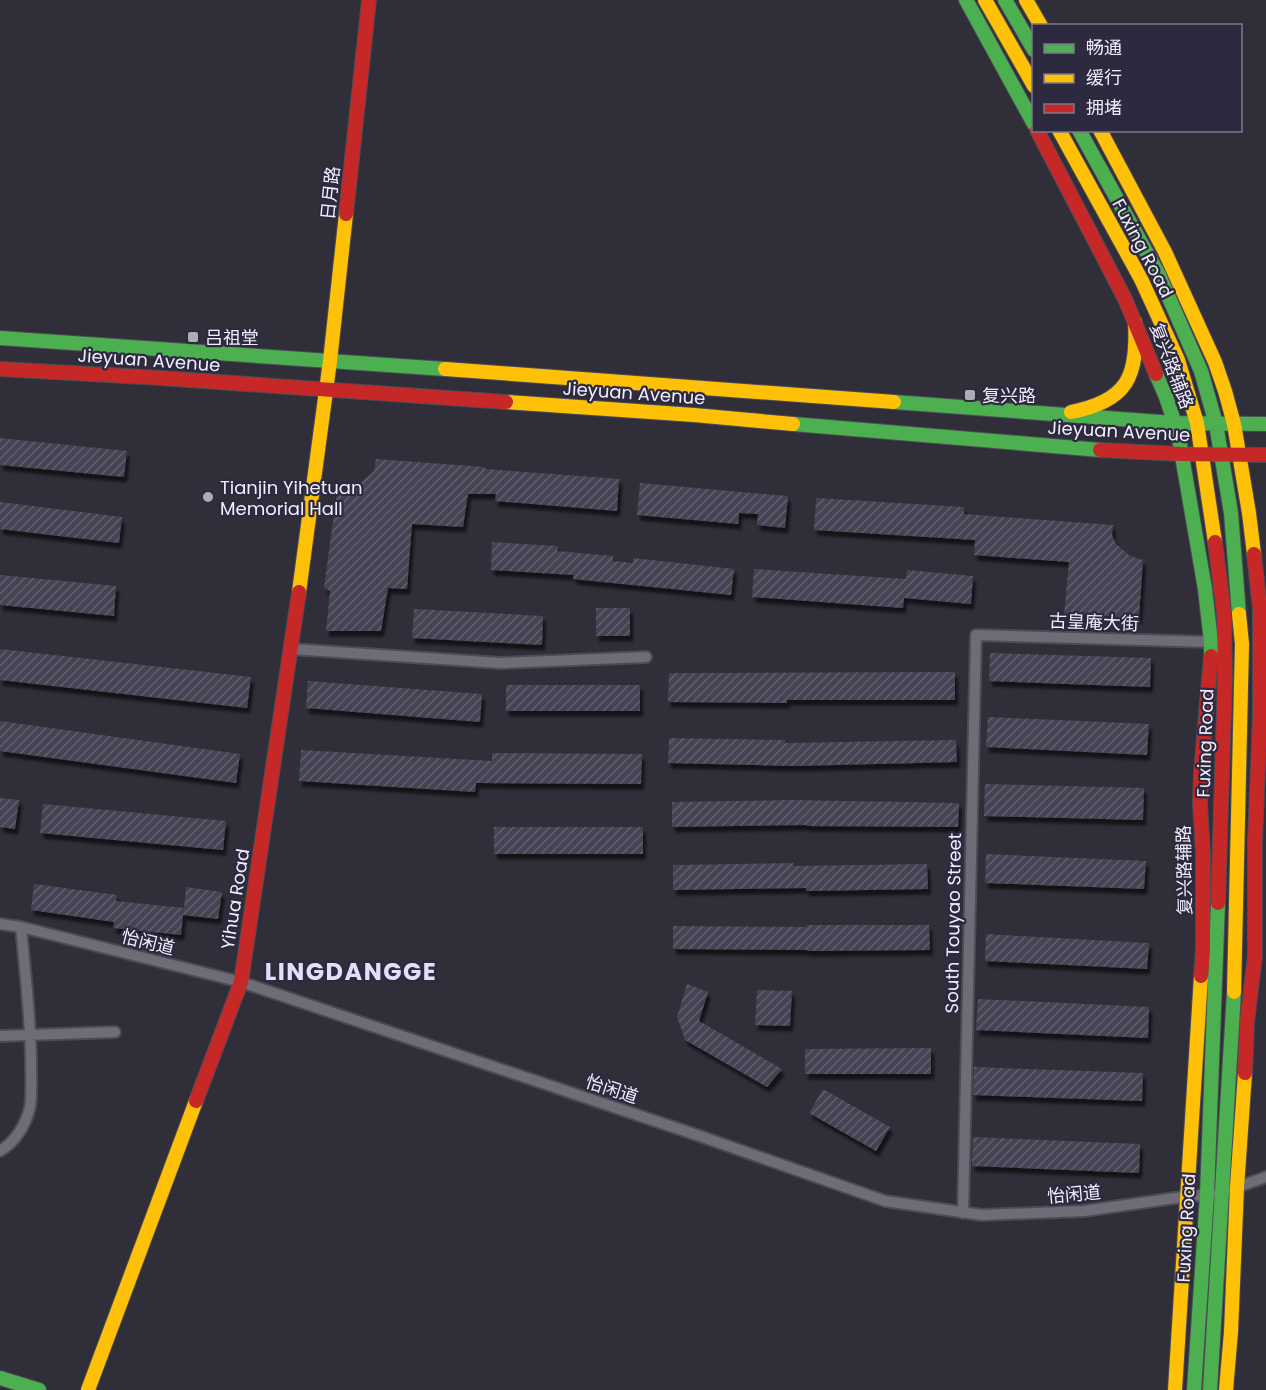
<svg xmlns="http://www.w3.org/2000/svg" width="1266" height="1390" font-family="Poppins,'Noto Sans SC',sans-serif">
	<defs>
		<pattern id="building-hatch" width="6" height="6" patternUnits="userSpaceOnUse" patternTransform="scale(1.5)"><rect width="6" height="6" fill="#474353"/><path d="M-1 1l2-2M0 6l6-6M5 7l2-2" fill="none" stroke="#625e6d"/></pattern>
		<filter id="shadow"><feDropShadow dx="3" dy="5.5" stdDeviation="1.5" flood-color="#0009"/></filter>
	</defs>
	<rect width="100%" height="100%" fill="#302e39"/>
	<path fill="url(#building-hatch)" filter="url(#shadow)" d="M 0,438 L 127,451 L 124,477 L 0,465 Z
		M 376,459 L 485,467 L 485,469 L 619,479 L 617,511 L 495,501 L 496,494 L 468,494 L 463,527 L 412,524 L 407,589 L 388,588 L 381,631 L 326,631 L 330,591 L 324,588 L 337,492 L 348,494 L 374,471 Z
		M 640,483 L 788,496 L 785,528 L 757,525 L 758,514 L 739,513 L 738,524 L 637,515 Z
		M 816,498 L 964,507 L 964,514 L 1113,525 L 1112,535 L 1116,544 L 1130,556 L 1143,560 L 1139,618 L 1064,614 L 1069,562 L 974,555 L 975,540 L 814,530 Z
		M 0,502 L 122,517 L 119,543 L 0,529 Z
		M 492,542 L 558,546 L 557,551 L 613,556 L 613,561 L 633,563 L 633,558 L 734,569 L 731,595 L 573,579 L 574,575 L 491,570 Z
		M 754,569 L 906,579 L 907,570 L 973,576 L 971,604 L 904,598 L 903,608 L 752,597 Z
		M 0,575 L 116,586 L 114,616 L 0,605 Z
		M 596,608 L 630,608 L 630,636 L 596,636 Z
		M 414,609 L 543,616 L 542,645 L 412,638 Z
		M 0,649 L 251,677 L 247,708 L 0,680 Z
		M 990,653 L 1151,658 L 1150,687 L 989,681 Z
		M 955,672 L 955,700 L 787,700 L 787,703 L 668,702 L 669,673 Z
		M 308,681 L 482,694 L 480,722 L 306,708 Z
		M 506,685 L 640,685 L 640,711 L 506,711 Z
		M 988,717 L 1149,724 L 1147,755 L 986,747 Z
		M 0,721 L 240,754 L 236,783 L 0,751 Z
		M 669,738 L 785,740 L 785,743 L 956,740 L 957,762 L 795,766 L 668,763 Z
		M 301,750 L 492,761 L 492,753 L 642,754 L 641,784 L 476,783 L 475,792 L 299,781 Z
		M 985,784 L 1144,788 L 1143,820 L 984,816 Z
		M 0,798 L 19,800 L 15,829 L 0,827 Z
		M 790,800 L 959,803 L 958,827 L 806,826 L 806,825 L 672,827 L 672,802 Z
		M 43,804 L 226,821 L 223,850 L 40,833 Z
		M 494,827 L 643,827 L 643,854 L 494,854 Z
		M 986,854 L 1146,861 L 1144,889 L 985,883 Z
		M 793,863 L 793,866 L 927,864 L 928,889 L 806,891 L 806,888 L 673,890 L 673,865 Z
		M 34,884 L 117,895 L 116,901 L 184,908 L 186,887 L 222,892 L 218,919 L 183,915 L 181,935 L 113,928 L 114,922 L 31,910 Z
		M 807,925 L 929,925 L 930,950 L 807,951 L 807,950 L 673,949 L 673,926 L 807,927 Z
		M 986,934 L 1149,943 L 1147,969 L 985,961 Z
		M 687,984 L 708,992 L 699,1021 L 782,1069 L 767,1087 L 685,1040 L 677,1017 Z
		M 757,990 L 792,991 L 790,1026 L 755,1025 Z
		M 978,999 L 1149,1007 L 1148,1038 L 976,1030 Z
		M 931,1048 L 931,1074 L 805,1074 L 805,1049 Z
		M 974,1067 L 1143,1073 L 1142,1101 L 973,1095 Z
		M 823,1089 L 890,1127 L 876,1151 L 809,1113 Z
		M 973,1137 L 1140,1144 L 1139,1173 L 972,1166 Z"/>
	<g fill="none" stroke-linecap="round" stroke-linejoin="round">
		<defs>
			<path id="street" d="M 291,649 L 501,663 L 646,657
				M 0,924 L 21,927 L 241,982 L 694,1134 L 885,1201 L 982,1215 L 1084,1211 L 1175,1198 L 1211,1194
				M 0,1036 L 115,1032
				M 0,1151 C 15,1142 26,1125 30,1107 C 32,1093 31,1079 31,1065 C 31,1019 25,973 21,927
				M 1232,1189 L 1266,1177
				M 963,1213 L 976,635 L 1211,642"/>
			<path id="fast" d="M 966,0 L 1034,124
				M 1005,0 L 1034,50
				M 1079,130 L 1159,275 L 1201,371 L 1216,424 L 1231,513 L 1239,614
				M 0,338 L 445,369
				M 1156,374 L 1166,397 L 1178,433 L 1205,589 L 1211,642 L 1211,656
				M 894,402 L 1174,423 L 1266,424
				M 793,424 L 1100,450
				M 0,1378 L 39,1390
				M 1194,1390 L 1207,1195 L 1218,903
				M 1210,1390 L 1234,992"/>
			<path id="slow" d="M 985,0 L 1034,86
				M 1026,0 L 1041,26
				M 1059,130 L 1141,279 L 1178,360 L 1197,423 L 1215,542
				M 1100,130 L 1165,252 L 1215,362 L 1225,391 L 1234,424 L 1249,513 L 1254,554
				M 445,369 L 894,402
				M 506,402 L 694,415 L 793,424
				M 1071,412 C 1128,401 1138,376 1135,322
				M 299,592 L 330,361 L 346,214
				M 1234,992 L 1242,644 L 1239,614
				M 88,1390 L 196,1101
				M 1175,1390 L 1201,976
				M 1226,1390 L 1231,1332 L 1237,1187 L 1245,1073"/>
			<path id="jam" d="M 1037,130 L 1125,299 L 1156,374
				M 346,214 L 369,0
				M 0,369 L 161,378 L 506,402
				M 1100,450 L 1181,454 L 1266,455
				M 1215,542 L 1224,614 L 1225,678 L 1218,903
				M 1201,976 L 1203,949 L 1203,853 L 1200,804 L 1201,773 L 1211,656
				M 1245,1073 L 1247,1022 L 1255,956 L 1255,841 L 1260,716 L 1260,609 L 1254,554
				M 196,1101 L 241,982 L 299,592"/>
		</defs>
		<use href="#street" stroke="#4c4b54" stroke-width="14"/>
		<use href="#fast" stroke="#4c4b54" stroke-width="16"/>
		<use href="#slow" stroke="#4c4b54" stroke-width="16"/>
		<use href="#jam" stroke="#4c4b54" stroke-width="16"/>
		<use href="#street" stroke="#6e6c76" stroke-width="10"/>
		<use href="#fast" stroke="#4caf50" stroke-width="14"/>
		<use href="#slow" stroke="#ffc107" stroke-width="14"/>
		<use href="#jam" stroke="#c62828" stroke-width="14"/>
	</g>
	<g fill="#adabb8" stroke="#2d293e" stroke-width="2">
		<rect x="187" y="331" width="12" height="12" rx="3"/>
		<rect x="964" y="389" width="12" height="12" rx="3"/>
		<circle cx="208" cy="497" r="6"/>
	</g>
	<g text-anchor="middle" dominant-baseline="central" stroke-width="4.5" stroke-linejoin="round" paint-order="stroke">
		<g font-size="18" fill="#f0eefd" stroke="#2d293e">
			<text transform="translate(330 193) rotate(-84)">日月路</text>
			<text transform="translate(1143 248) rotate(62)">Fuxing Road</text>
			<text transform="translate(149 360) rotate(4)">Jieyuan Avenue</text>
			<text transform="translate(1172 366) rotate(69)">复兴路辅路</text>
			<text transform="translate(634 393) rotate(4)">Jieyuan Avenue</text>
			<text transform="translate(1119 431) rotate(3)">Jieyuan Avenue</text>
			<text transform="translate(1094 622) rotate(2)">古皇庵大街</text>
			<text transform="translate(1205 743) rotate(-88)">Fuxing Road</text>
			<text transform="translate(1184 870) rotate(-91)">复兴路辅路</text>
			<text transform="translate(235 899) rotate(-81)">Yihua Road</text>
			<text transform="translate(953 923) rotate(-89)">South Touyao Street</text>
			<text transform="translate(148 942) rotate(14)">怡闲道</text>
			<text transform="translate(612 1089) rotate(18)">怡闲道</text>
			<text transform="translate(1074 1194) rotate(-5)">怡闲道</text>
			<text transform="translate(1186 1228) rotate(-87)">Fuxing Road</text>
		</g>
		<g font-size="18" fill="#f0eefd" stroke="#2d293e" text-anchor="start">
			<text x="205" y="337">吕祖堂</text>
			<text x="982" y="395">复兴路</text>
			<text x="220" y="487">Tianjin Yihetuan<tspan x="220" dy="21">Memorial Hall</tspan></text>
		</g>
		<g font-size="24" font-weight="bold" letter-spacing="1.5" fill="#e3defb" stroke="#2d293e">
			<text x="351" y="971">LINGDANGGE</text>
		</g>
	</g>
	<rect x="1032" y="24" width="210" height="108" fill="#2d293e" stroke="#7b788a" stroke-width="1.5"/>
	<rect x="1044" y="44" width="30" height="9" fill="#4caf50" stroke="#7b788a" stroke-width="1.5"/>
	<text x="1086" y="54" font-size="18" fill="#f0eefd">畅通</text>
	<rect x="1044" y="74" width="30" height="9" fill="#ffc107" stroke="#7b788a" stroke-width="1.5"/>
	<text x="1086" y="84" font-size="18" fill="#f0eefd">缓行</text>
	<rect x="1044" y="104" width="30" height="9" fill="#c62828" stroke="#7b788a" stroke-width="1.5"/>
	<text x="1086" y="114" font-size="18" fill="#f0eefd">拥堵</text>
</svg>
